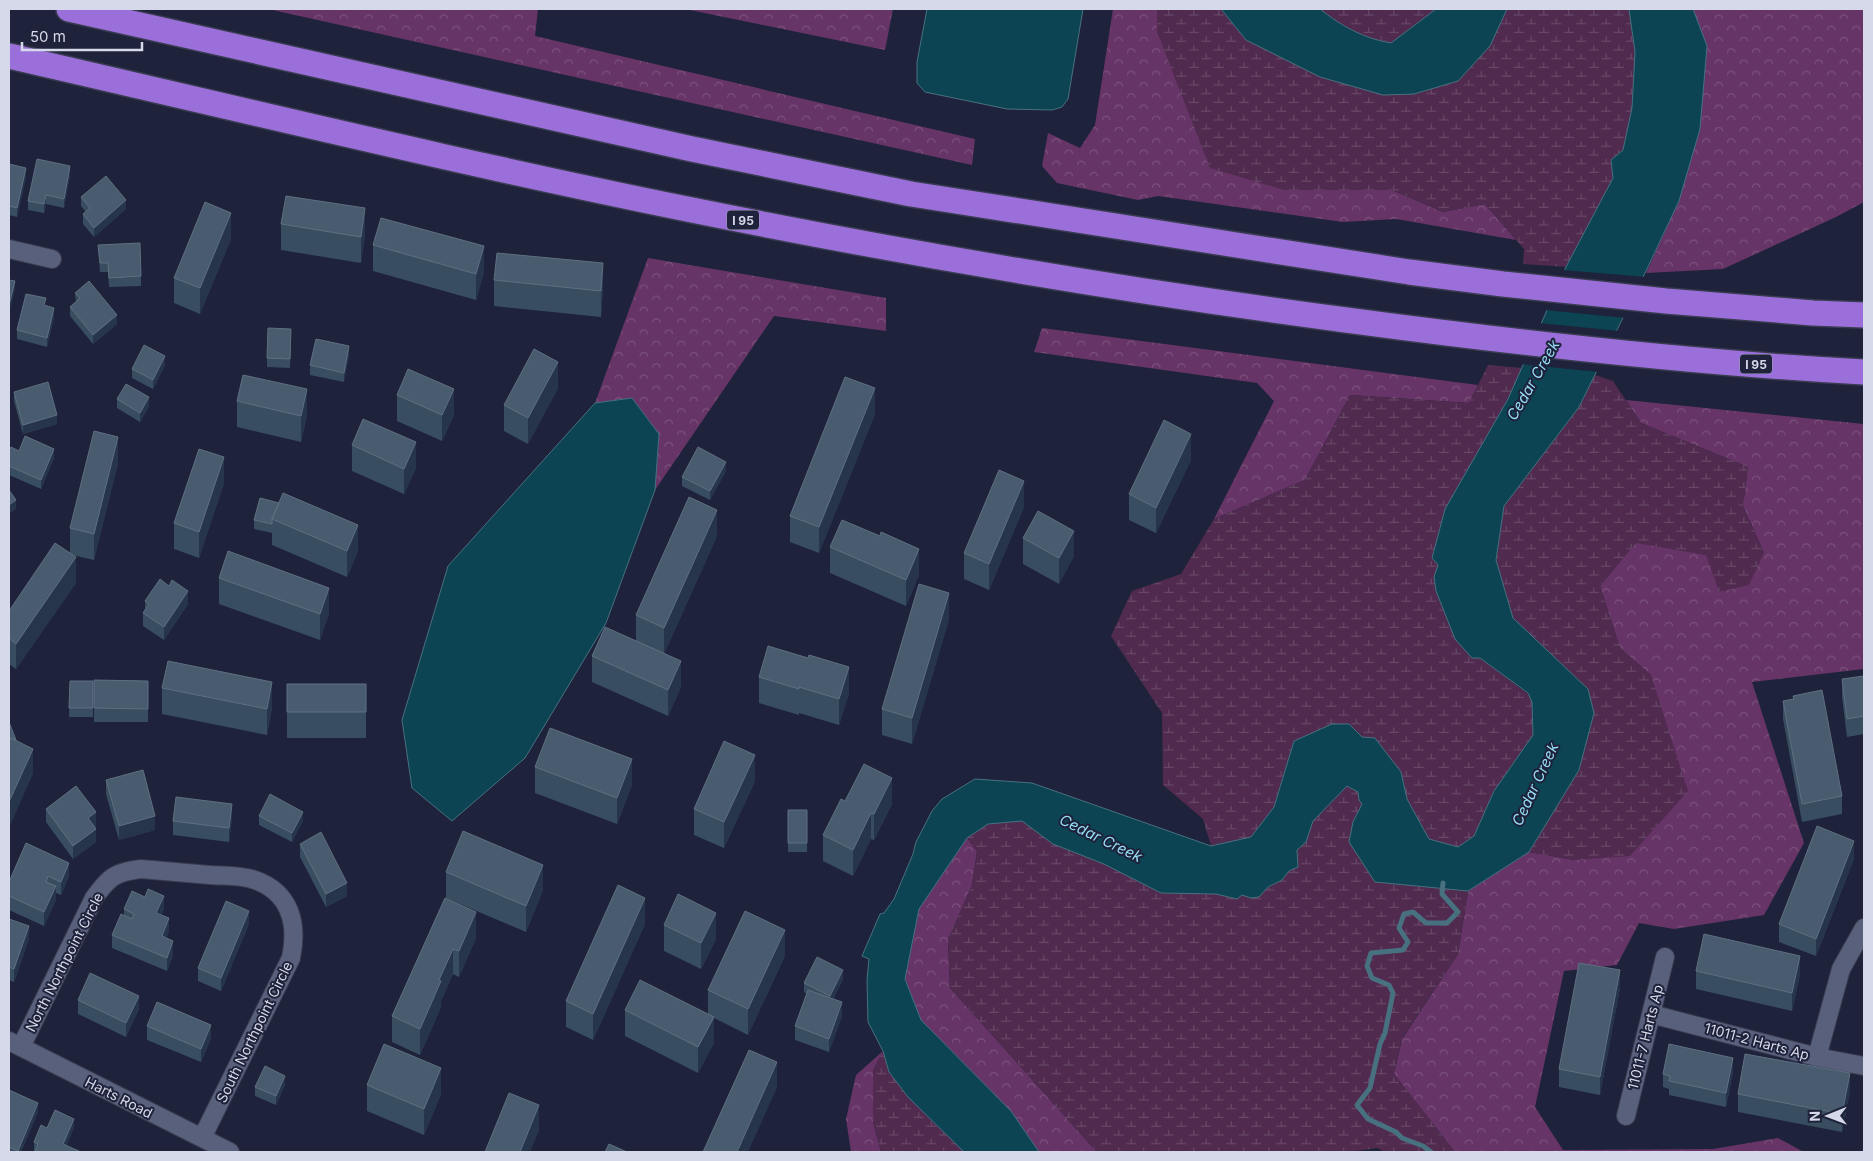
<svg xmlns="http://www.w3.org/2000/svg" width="1873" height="1161" font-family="Inter,sans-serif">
	<defs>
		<pattern id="forest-crowns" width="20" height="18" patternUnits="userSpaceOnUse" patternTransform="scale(1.25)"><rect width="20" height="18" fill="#663466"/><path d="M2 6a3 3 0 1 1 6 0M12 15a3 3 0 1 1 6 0" fill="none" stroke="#7b517c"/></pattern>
		<pattern id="wetland-marsh" width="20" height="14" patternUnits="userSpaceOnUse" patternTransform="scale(1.25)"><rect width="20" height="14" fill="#502a4f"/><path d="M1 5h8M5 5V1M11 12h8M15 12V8" fill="none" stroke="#684868"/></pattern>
	</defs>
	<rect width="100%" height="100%" fill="#1e223a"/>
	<path fill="url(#forest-crowns)" d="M 268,9 L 538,9 L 535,36 L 975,139 L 972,165 Z
		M 685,9 L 893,9 L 885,50 Z
		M 1113,9 L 1157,9 L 1157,32 L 1284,190 L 1392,190 L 1443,212 L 1485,204 L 1516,240 L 1396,219 L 1343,222 L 1158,196 L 1138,200 L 1057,183 L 1042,166 L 1048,133 L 1080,148 L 1095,125 Z
		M 1693,9 L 1864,9 L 1864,202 L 1836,217 L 1723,269 L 1646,273 L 1679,201 L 1707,46 Z
		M 648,258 L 886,298 L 886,331 L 774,316 L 655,490 L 659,434 L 632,398 L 595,403 Z
		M 1042,328 L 1478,385 L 1469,403 L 1350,395 L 1305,480 L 1214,519 L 1274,401 L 1257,383 L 1034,352 Z
		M 1626,400 L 1864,424 L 1864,669 L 1752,682 L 1804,843 L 1764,915 L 1674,929 L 1639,923 L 1617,965 L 1564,971 L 1535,1107 L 1563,1150 L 1713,1149 L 1778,1138 L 1802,1151 L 1821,1152 L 1455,1152 L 1394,1074 L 1402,1039 L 1458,954 L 1468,891 L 1529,852 L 1574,860 L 1651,675 L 1620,648 L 1600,586 L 1636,542 L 1706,555 L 1764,553 L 1743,506 L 1748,467 L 1641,423 Z
		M 967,838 L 977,851 L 972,885 L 948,940 L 950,988 L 1097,1152 L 1039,1152 L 1011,1111 L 921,1020 L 905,979 L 919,909 Z
		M 883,1051 L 873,1071 L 873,1122 L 881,1152 L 851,1152 L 846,1119 L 856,1075 Z"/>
	<path fill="url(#wetland-marsh)" d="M 1157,9 L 1221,9 L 1246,40 L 1383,95 L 1414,94 L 1458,81 L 1490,46 L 1507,9 L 1629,9 L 1635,52 L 1632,108 L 1623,150 L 1611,160 L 1613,178 L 1566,267 L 1523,264 L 1524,249 L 1485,204 L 1443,212 L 1392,190 L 1284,190 L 1210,168 L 1157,32 Z
		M 1320,9 L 1436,9 L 1392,43 C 1365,39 1341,26 1320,9 Z
		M 1488,365 L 1522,368 L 1434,577 L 1480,658 L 1528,694 L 1532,702 L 1533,735 L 1494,791 L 1474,836 L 1458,847 L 1429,839 L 1407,799 L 1401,772 L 1349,724 L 1332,724 L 1294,741 L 1274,807 L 1251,837 L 1211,846 L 1203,819 L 1163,785 L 1162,713 L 1111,636 L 1132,591 L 1181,574 L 1214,519 L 1305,480 L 1350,395 L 1469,403 Z
		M 1595,375 L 1613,381 L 1641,423 L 1748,467 L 1743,506 L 1764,553 L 1749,585 L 1719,592 L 1706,555 L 1636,543 L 1600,586 L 1620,648 L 1651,675 L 1688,791 L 1630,856 L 1574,860 L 1529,852 L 1579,770 L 1587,689 L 1513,619 L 1496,560 L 1504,506 L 1579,407 Z
		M 1347,786 L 1358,792 L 1362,804 L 1353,822 L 1375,882 L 1468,891 L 1458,954 L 1402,1038 L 1394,1074 L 1455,1152 L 1384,1152 L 1378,1148 L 1348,1152 L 1097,1152 L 950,988 L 948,940 L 972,885 L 977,851 L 967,838 L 988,824 L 1022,820 L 1053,844 L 1104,864 L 1161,893 L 1216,894 L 1237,899 L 1241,895 L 1251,898 L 1282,880 L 1289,871 L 1298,867 L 1297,850 L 1306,842 L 1313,821 Z
		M 883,1051 L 889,1072 L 908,1097 L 964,1152 L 881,1152 L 873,1122 L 873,1071 Z"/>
	<path fill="#0c4453" stroke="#487180" d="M 927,9 L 1083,9 L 1068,99 L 1062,107 L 1052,110 L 1007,109 L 925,92 L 917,83 L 917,62 Z
		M 1221,9 L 1320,9 C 1341,26 1365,39 1391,43 L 1436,9 L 1507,9 L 1490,46 L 1458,81 L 1414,94 L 1383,95 L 1320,77 L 1246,40 Z
		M 1629,9 L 1693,9 L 1707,46 L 1700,129 L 1679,201 L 1645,273 L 1579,407 L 1504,506 L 1496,560 L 1513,618 L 1588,689 L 1594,713 L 1579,770 L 1529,852 L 1468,891 L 1375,882 L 1349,842 L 1353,822 L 1362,804 L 1359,800 L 1358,792 L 1347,786 L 1313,821 L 1306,842 L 1297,850 L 1298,867 L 1289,871 L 1282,880 L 1268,887 L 1259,897 L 1251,898 L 1242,895 L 1237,899 L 1216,894 L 1161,893 L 1104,864 L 1053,844 L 1022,821 L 988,824 L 967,838 L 919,909 L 905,979 L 921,1020 L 1011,1111 L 1039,1152 L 964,1152 L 908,1097 L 889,1072 L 883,1051 L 868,1022 L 867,980 L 869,959 L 862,956 L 880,914 L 884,913 L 894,899 L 913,854 L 916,842 L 932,811 L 942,799 L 975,779 L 1032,783 L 1211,846 L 1251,837 L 1274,807 L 1294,741 L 1332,724 L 1349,724 L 1362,737 L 1375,738 L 1401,772 L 1407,799 L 1429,839 L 1458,847 L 1474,836 L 1494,791 L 1533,735 L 1532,702 L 1528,693 L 1480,658 L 1472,658 L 1455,639 L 1436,591 L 1434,577 L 1438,565 L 1432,558 L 1445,509 L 1508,399 L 1566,267 L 1613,178 L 1611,160 L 1623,150 L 1632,108 L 1635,52 Z
		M 632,398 L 659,434 L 655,490 L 606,623 L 525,758 L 452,821 L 412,788 L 402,720 L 448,566 L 595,403 Z"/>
	<path fill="#1e223a" d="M 1562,270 L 1646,277 L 1626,318 L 1545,310 Z
		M 1539,323 L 1619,331 L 1599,372 L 1520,364 Z"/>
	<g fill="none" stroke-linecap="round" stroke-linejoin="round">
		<path stroke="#487180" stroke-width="5" d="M 1431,1152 L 1423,1146 L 1402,1138 L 1396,1132 L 1368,1119 L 1357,1105 L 1370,1088 L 1380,1044 L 1385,1033 L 1393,993 L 1389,985 L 1372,978 L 1367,966 L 1371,953 L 1403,950 L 1408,942 L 1399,928 L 1404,914 L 1413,912 L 1426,923 L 1447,923 L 1458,912 L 1442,894 L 1443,883"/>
		<defs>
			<path id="minor" d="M 9,249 L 52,259
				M 1651,1014 L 1817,1057 L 1864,1066
				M 9,1041 L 230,1152
				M 21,1047 L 94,898 C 109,877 115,872 141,869 C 164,871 187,873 210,875 C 224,876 242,875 255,880 C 291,893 298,924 291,958 L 202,1138
				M 1817,1057 L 1841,969 L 1864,928
				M 1626,1116 L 1665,957"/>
			<path id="highway" d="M 69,9 L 692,149 L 911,194 L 1409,272 L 1503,284 L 1666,301 L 1813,313 L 1864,315
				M 9,56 C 236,108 464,164 692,210 C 909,254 1127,291 1346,320 C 1518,343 1691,363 1864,372"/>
		</defs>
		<use href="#minor" stroke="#393c50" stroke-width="20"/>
		<use href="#highway" stroke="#393c50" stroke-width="28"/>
		<use href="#minor" stroke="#59607b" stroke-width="18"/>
		<use href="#highway" stroke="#9b6fda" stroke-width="25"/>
	</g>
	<path fill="#384d60" d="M 9,164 L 26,177 L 17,217 L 9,215 Z
		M 70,175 L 64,208 L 46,204 L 44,213 L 28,210 L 28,201 Z
		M 81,197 L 126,209 L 94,237 L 83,224 L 83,214 L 86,212 L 81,206 Z
		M 281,224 L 365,234 L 361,263 L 281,250 Z
		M 231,239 L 200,314 L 174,303 L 174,278 Z
		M 98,245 L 141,276 L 141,286 L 109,287 L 108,272 L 100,272 Z
		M 373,245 L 484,272 L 476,300 L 373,271 Z
		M 494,280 L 603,289 L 601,317 L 494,306 Z
		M 75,293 L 117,324 L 93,344 L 70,316 L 70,307 L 76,302 Z
		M 46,305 L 54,317 L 47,347 L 17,339 L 17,330 Z
		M 291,338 L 290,368 L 267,367 L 267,358 Z
		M 349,355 L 344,382 L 310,375 L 310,365 Z
		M 165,365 L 153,389 L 132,378 L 132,369 Z
		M 558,388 L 528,444 L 504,431 L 504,405 Z
		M 14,392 L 57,424 L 23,434 L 14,401 Z
		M 397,395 L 454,415 L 442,441 L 397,421 Z
		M 117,399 L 149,406 L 140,422 L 117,408 Z
		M 237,401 L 307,415 L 301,442 L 237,427 Z
		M 875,414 L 819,553 L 790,542 L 790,516 Z
		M 352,445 L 416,468 L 404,494 L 352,471 Z
		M 9,451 L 19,451 L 54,458 L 41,489 L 9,475 Z
		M 1191,460 L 1156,533 L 1129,520 L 1129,494 Z
		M 118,463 L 94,560 L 72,555 L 76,583 L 16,669 L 9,664 L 9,611 L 70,553 L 70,528 Z
		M 726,471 L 710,500 L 682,486 L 682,477 Z
		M 224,483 L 199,558 L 174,549 L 174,523 Z
		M 260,498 L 358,551 L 347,577 L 272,545 L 272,533 L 254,529 L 254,520 Z
		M 1024,507 L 989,590 L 964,579 L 964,553 Z
		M 717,536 L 664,654 L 681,687 L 668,716 L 592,682 L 592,656 L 636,641 L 636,615 Z
		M 1023,538 L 1074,556 L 1059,584 L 1023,564 Z
		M 830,547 L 919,575 L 906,606 L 830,573 Z
		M 219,578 L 329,613 L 320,640 L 219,604 Z
		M 145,601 L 188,604 L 164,640 L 143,626 L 143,613 L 145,610 Z
		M 949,619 L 912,744 L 882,735 L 882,709 Z
		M 1864,676 L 1864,734 L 1847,737 L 1842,697 L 1842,679 Z
		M 759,677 L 849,693 L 839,725 L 799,713 L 799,715 L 759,703 Z
		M 94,680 L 148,681 L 148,722 L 94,722 Z
		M 70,681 L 93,681 L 93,717 L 69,717 Z
		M 287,684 L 366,684 L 366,738 L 287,738 Z
		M 162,688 L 272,708 L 267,735 L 162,714 Z
		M 1793,696 L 1842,796 L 1842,814 L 1802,822 L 1783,719 L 1783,701 L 1793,699 Z
		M 535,767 L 632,785 L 617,824 L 535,793 Z
		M 106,780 L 155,830 L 119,840 L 106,794 Z
		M 755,781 L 724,848 L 694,835 L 694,809 Z
		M 845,801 L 892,804 L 874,840 L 871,839 L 853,876 L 823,861 L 823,835 Z
		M 46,809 L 96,826 L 95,827 L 96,842 L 73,859 L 46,822 Z
		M 788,810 L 807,810 L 807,852 L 788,852 Z
		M 259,816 L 303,821 L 292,842 L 259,825 Z
		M 232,818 L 229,842 L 173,835 L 173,821 Z
		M 26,843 L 69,876 L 61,895 L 56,893 L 56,900 L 44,926 L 9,910 L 9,882 Z
		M 300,844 L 347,896 L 326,907 L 300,857 Z
		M 1854,859 L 1816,956 L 1779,942 L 1779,924 Z
		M 446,872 L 543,890 L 526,932 L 446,898 Z
		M 445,898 L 476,938 L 459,977 L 453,974 L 441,1001 L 441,1007 L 420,1055 L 392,1042 L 392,1016 Z
		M 124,909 L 164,909 L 161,915 L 169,932 L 166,938 L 173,955 L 167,971 L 112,948 L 112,935 L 124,916 Z
		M 9,919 L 29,939 L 14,982 L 9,980 Z
		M 249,924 L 221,991 L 198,981 L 198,968 Z
		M 645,924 L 593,1040 L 566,1027 L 566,1001 Z
		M 664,925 L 716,939 L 701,969 L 664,951 Z
		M 785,956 L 748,1035 L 714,1018 L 714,1043 L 698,1073 L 625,1036 L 625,1010 L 708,1014 L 708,990 Z
		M 1696,971 L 1800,974 L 1792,1011 L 1696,989 Z
		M 843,979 L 833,999 L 842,1016 L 829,1052 L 795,1040 L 795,1026 L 807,994 L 804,992 L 804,983 Z
		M 1620,988 L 1600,1095 L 1559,1087 L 1559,1069 Z
		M 78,1000 L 139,1009 L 126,1037 L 78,1014 Z
		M 147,1026 L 211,1038 L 201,1062 L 147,1040 Z
		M 1733,1072 L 1726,1107 L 1669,1095 L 1669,1089 L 1663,1087 L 1663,1074 Z
		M 285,1085 L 276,1105 L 255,1096 L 255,1087 Z
		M 367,1085 L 441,1094 L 424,1135 L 367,1111 Z
		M 9,1090 L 38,1112 L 21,1152 L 9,1152 Z
		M 1850,1091 L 1842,1132 L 1738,1112 L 1738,1094 Z
		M 47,1128 L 74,1128 L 66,1146 L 35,1152 L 34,1151 L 34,1142 Z"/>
	<path fill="#26354b" d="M 70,166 L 70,175 L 64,208 L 64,199 Z
		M 26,168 L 26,177 L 17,217 L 17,208 Z
		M 46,195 L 46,204 L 44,213 L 44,204 Z
		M 126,200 L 126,209 L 94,237 L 94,228 Z
		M 365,208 L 365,234 L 361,263 L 361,237 Z
		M 231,213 L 231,239 L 200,314 L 200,288 Z
		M 484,246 L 484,272 L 476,300 L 476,274 Z
		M 603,263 L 603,289 L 601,317 L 601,291 Z
		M 15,281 L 15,290 L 9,314 L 9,305 Z
		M 54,308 L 54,317 L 47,347 L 47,338 Z
		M 117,315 L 117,324 L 93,344 L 93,335 Z
		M 349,346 L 349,355 L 344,382 L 344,373 Z
		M 165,356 L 165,365 L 153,389 L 153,380 Z
		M 558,362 L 558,388 L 528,444 L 528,418 Z
		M 875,388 L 875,414 L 819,553 L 819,527 Z
		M 307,389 L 307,415 L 301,442 L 301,416 Z
		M 454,389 L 454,415 L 442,441 L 442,415 Z
		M 149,397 L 149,406 L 140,422 L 140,413 Z
		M 57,415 L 57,424 L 23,434 L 23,425 Z
		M 1191,434 L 1191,460 L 1156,533 L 1156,508 Z
		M 118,437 L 118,463 L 94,560 L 94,534 Z
		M 416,442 L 416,468 L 404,494 L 404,469 Z
		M 54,449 L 54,458 L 41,489 L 41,480 Z
		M 224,457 L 224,483 L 199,558 L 199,532 Z
		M 726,462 L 726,471 L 710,500 L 710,491 Z
		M 1024,481 L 1024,507 L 989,590 L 989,564 Z
		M 16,500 L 16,509 L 9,514 L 9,505 Z
		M 717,510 L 717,536 L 664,654 L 664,628 Z
		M 358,525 L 358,551 L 347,577 L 347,551 Z
		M 1074,531 L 1074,556 L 1059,584 L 1059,558 Z
		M 919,549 L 919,575 L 906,606 L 906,580 Z
		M 76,557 L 76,583 L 16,669 L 16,644 Z
		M 329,588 L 329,613 L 320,640 L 320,614 Z
		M 188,591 L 188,604 L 164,640 L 164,627 Z
		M 949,593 L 949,619 L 912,744 L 912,718 Z
		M 681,661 L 681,687 L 668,716 L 668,690 Z
		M 849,667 L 849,693 L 839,725 L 839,699 Z
		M 272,682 L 272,708 L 267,735 L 267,709 Z
		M 33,749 L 33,774 L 9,828 L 9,802 Z
		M 755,755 L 755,781 L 724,848 L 724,822 Z
		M 632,759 L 632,785 L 617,824 L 617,798 Z
		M 892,778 L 892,804 L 874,840 L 874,814 Z
		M 232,804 L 232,818 L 229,842 L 229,828 Z
		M 96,812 L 96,826 L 88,831 L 88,818 Z
		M 303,812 L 303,821 L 292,842 L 292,833 Z
		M 871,813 L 871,839 L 853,876 L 853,850 Z
		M 155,816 L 155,830 L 119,840 L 119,826 Z
		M 96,829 L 96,842 L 73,859 L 73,846 Z
		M 1854,841 L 1854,859 L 1816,956 L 1816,939 Z
		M 69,863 L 69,876 L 61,895 L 61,882 Z
		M 543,865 L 543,890 L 526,932 L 526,906 Z
		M 347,883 L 347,896 L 326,907 L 326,894 Z
		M 56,886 L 56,900 L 44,926 L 44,912 Z
		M 164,896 L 164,909 L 156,927 L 156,913 Z
		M 645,898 L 645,924 L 593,1040 L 593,1014 Z
		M 249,911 L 249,924 L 221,991 L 221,978 Z
		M 476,912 L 476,938 L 459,977 L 459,951 Z
		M 716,913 L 716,939 L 701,969 L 701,943 Z
		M 169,918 L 169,932 L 162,950 L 162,936 Z
		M 29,926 L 29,939 L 14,982 L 14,969 Z
		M 785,930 L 785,956 L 748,1035 L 748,1009 Z
		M 173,941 L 173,955 L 167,971 L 167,958 Z
		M 453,949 L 453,974 L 441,1001 L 441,1007 L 420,1055 L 420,1029 L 439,980 Z
		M 1800,956 L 1800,974 L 1792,1011 L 1792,993 Z
		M 843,970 L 843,979 L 830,1005 L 830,996 Z
		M 1620,970 L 1620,988 L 1600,1095 L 1600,1077 Z
		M 139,996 L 139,1009 L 126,1037 L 126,1023 Z
		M 842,1002 L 842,1016 L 829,1052 L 829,1039 Z
		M 714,1017 L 714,1043 L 698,1073 L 698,1047 Z
		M 211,1025 L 211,1038 L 201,1062 L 201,1049 Z
		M 1733,1058 L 1733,1072 L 1726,1107 L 1726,1093 Z
		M 777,1062 L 777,1088 L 748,1152 L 737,1152 Z
		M 441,1068 L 441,1094 L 424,1135 L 424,1109 Z
		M 1850,1073 L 1850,1091 L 1842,1132 L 1842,1114 Z
		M 285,1076 L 285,1085 L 276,1105 L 276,1096 Z
		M 38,1103 L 38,1112 L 21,1152 L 18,1152 Z
		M 539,1105 L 539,1131 L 530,1152 L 520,1152 Z
		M 74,1119 L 74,1128 L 63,1152 L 63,1144 Z"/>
	<path fill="#495c6f" stroke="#5f6f82" d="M 37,159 L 70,166 L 64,199 L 46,195 L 44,204 L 28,201 Z
		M 9,164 L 26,168 L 17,208 L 9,206 Z
		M 106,176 L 126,200 L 94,228 L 83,214 L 90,208 L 81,197 Z
		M 286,196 L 365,208 L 361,237 L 281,224 Z
		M 205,202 L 231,213 L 200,288 L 174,278 Z
		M 381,218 L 484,246 L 476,274 L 373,245 Z
		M 140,243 L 141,276 L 109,278 L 108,263 L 100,263 L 98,245 Z
		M 497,253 L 603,263 L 601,291 L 494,280 Z
		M 9,280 L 15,281 L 9,305 Z
		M 89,281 L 117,315 L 93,335 L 70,307 L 80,298 L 75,293 Z
		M 26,294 L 46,298 L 44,305 L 54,308 L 47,338 L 17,330 Z
		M 268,328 L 291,329 L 290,359 L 267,358 Z
		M 316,339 L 349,346 L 344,373 L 310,365 Z
		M 144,345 L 165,356 L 153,380 L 132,369 Z
		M 534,349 L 558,362 L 528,418 L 504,405 Z
		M 408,369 L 454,389 L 442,415 L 397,395 Z
		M 243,375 L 307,389 L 301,416 L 237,401 Z
		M 845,377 L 875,388 L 819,527 L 790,516 Z
		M 48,382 L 57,415 L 23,425 L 14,392 Z
		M 126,384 L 149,397 L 140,413 L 117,399 Z
		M 363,419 L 416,442 L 404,469 L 352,445 Z
		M 1164,420 L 1191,434 L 1156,508 L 1129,494 Z
		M 94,431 L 118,437 L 94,534 L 70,528 Z
		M 25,436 L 54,449 L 41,480 L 9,466 L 9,451 L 11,447 L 19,451 Z
		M 698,447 L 726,462 L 710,491 L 682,477 Z
		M 199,449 L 224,457 L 199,532 L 174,523 Z
		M 999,470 L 1024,481 L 989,564 L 964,553 Z
		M 9,490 L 16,500 L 9,505 Z
		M 283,493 L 358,525 L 347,551 L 272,519 Z
		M 689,497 L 717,510 L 664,628 L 636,615 Z
		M 260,498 L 279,503 L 272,519 L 272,524 L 254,520 Z
		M 1038,511 L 1074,531 L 1059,558 L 1023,538 Z
		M 842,520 L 880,536 L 881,532 L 919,549 L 906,580 L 830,547 Z
		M 55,543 L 76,557 L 16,644 L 9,638 L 9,611 Z
		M 228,551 L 329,588 L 320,614 L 219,578 Z
		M 160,579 L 169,586 L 172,580 L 188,591 L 164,627 L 143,613 L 149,604 L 145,601 Z
		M 919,584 L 949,593 L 912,718 L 882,709 Z
		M 605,627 L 681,661 L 668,690 L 592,656 Z
		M 768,646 L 808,658 L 809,655 L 849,667 L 839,699 L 799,687 L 799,689 L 759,677 Z
		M 168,661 L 272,682 L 267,709 L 162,688 Z
		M 1864,676 L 1864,716 L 1847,719 L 1842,679 Z
		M 94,680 L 148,681 L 148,709 L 94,708 Z
		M 70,681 L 93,681 L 93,708 L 69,708 Z
		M 287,684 L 366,684 L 366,712 L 287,712 Z
		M 1822,690 L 1842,796 L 1802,804 L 1783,701 L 1794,699 L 1793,696 Z
		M 9,722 L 16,740 L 11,738 L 9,742 Z
		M 550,728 L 632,759 L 617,798 L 535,767 Z
		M 11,738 L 33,749 L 9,802 L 9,742 Z
		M 724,741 L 755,755 L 724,822 L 694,809 Z
		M 864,764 L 892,778 L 874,814 L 871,813 L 853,850 L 823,835 L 841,799 L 845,801 Z
		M 143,770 L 155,816 L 119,826 L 106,780 Z
		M 76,786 L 96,812 L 88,818 L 96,829 L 73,846 L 46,809 Z
		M 270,794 L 303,812 L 292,833 L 259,816 Z
		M 176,797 L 232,804 L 229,828 L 173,821 Z
		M 788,810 L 807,810 L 807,843 L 788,843 Z
		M 1817,826 L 1854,841 L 1816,939 L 1779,924 Z
		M 463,831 L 543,865 L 526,906 L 446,872 Z
		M 321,832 L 347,883 L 326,894 L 300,844 Z
		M 26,843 L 69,863 L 61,882 L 48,876 L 46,882 L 56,886 L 44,912 L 9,896 L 9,882 Z
		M 618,885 L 645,898 L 593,1014 L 566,1001 Z
		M 148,889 L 164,896 L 156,913 L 169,918 L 162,936 L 173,941 L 167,958 L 112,935 L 121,914 L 132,919 L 134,914 L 124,909 L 132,891 L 145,897 Z
		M 678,894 L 716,913 L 701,943 L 664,925 Z
		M 445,898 L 476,912 L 459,951 L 453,949 L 439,980 L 441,981 L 420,1029 L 392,1016 Z
		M 226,901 L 249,911 L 221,978 L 198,968 Z
		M 745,911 L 785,930 L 748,1009 L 708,990 Z
		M 9,919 L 29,926 L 14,969 L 9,967 Z
		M 1704,934 L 1800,956 L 1792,993 L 1696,971 Z
		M 817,957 L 843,970 L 830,996 L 804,983 Z
		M 1579,963 L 1620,970 L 1600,1077 L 1559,1069 Z
		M 90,973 L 139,996 L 126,1023 L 78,1000 Z
		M 640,980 L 714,1017 L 698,1047 L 625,1010 Z
		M 808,990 L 842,1002 L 829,1039 L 795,1026 Z
		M 157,1002 L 211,1025 L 201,1049 L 147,1026 Z
		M 384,1044 L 441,1068 L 424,1109 L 367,1085 Z
		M 1669,1044 L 1733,1058 L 1726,1093 L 1669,1081 L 1670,1076 L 1663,1074 Z
		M 749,1050 L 777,1062 L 737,1152 L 703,1152 Z
		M 1745,1054 L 1850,1073 L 1842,1114 L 1738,1094 Z
		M 265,1066 L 285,1076 L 276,1096 L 255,1087 Z
		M 9,1090 L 38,1103 L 18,1151 L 9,1147 Z
		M 509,1093 L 539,1105 L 520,1152 L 485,1152 Z
		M 55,1110 L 74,1119 L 63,1144 L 81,1152 L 35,1152 L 38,1144 L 34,1142 L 41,1125 L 47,1128 Z
		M 609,1144 L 627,1152 L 605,1152 Z"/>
	<g text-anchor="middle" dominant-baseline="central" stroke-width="4" stroke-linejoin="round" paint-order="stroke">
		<g fill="#1e223a" stroke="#9ea2b4" stroke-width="1">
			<rect x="727" y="210.5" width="32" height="19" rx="4"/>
			<rect x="1740" y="354.5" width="32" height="19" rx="4"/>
		</g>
		<g font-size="12" font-weight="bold" fill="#d5d9e9">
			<text x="743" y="220">I 95</text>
			<text x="1756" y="364">I 95</text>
		</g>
		<g font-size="14" fill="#d5d9e9" stroke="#1e223a">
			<text transform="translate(64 962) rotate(-63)">North Northpoint Circle</text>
			<text transform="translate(254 1032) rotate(-64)">South Northpoint Circle</text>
			<text transform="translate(1645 1037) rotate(-76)">11011-7 Harts Ap</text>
			<text transform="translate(1757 1041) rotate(15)">11011-2 Harts Ap</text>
			<text transform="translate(119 1097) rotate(27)">Harts Road</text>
		</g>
		<g font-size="15" font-style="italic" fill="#96ddf5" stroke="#1e223a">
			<text transform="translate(1533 380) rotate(-60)">Cedar Creek</text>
			<text transform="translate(1535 784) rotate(-65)">Cedar Creek</text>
			<text transform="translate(1101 838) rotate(26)">Cedar Creek</text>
		</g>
	</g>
	<rect width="1873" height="1161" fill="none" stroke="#d5d9e9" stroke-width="20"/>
	<g transform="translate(1828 1116) rotate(269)" stroke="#1e223a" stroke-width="4" paint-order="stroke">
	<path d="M0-4L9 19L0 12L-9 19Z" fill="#d5d9e9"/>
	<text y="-8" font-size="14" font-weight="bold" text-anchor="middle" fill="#d5d9e9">N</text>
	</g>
	<path d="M22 42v8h120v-8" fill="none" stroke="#d5d9e9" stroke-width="2.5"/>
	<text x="30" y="42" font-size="15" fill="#d5d9e9" stroke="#1e223a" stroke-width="4" paint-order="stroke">50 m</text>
</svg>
